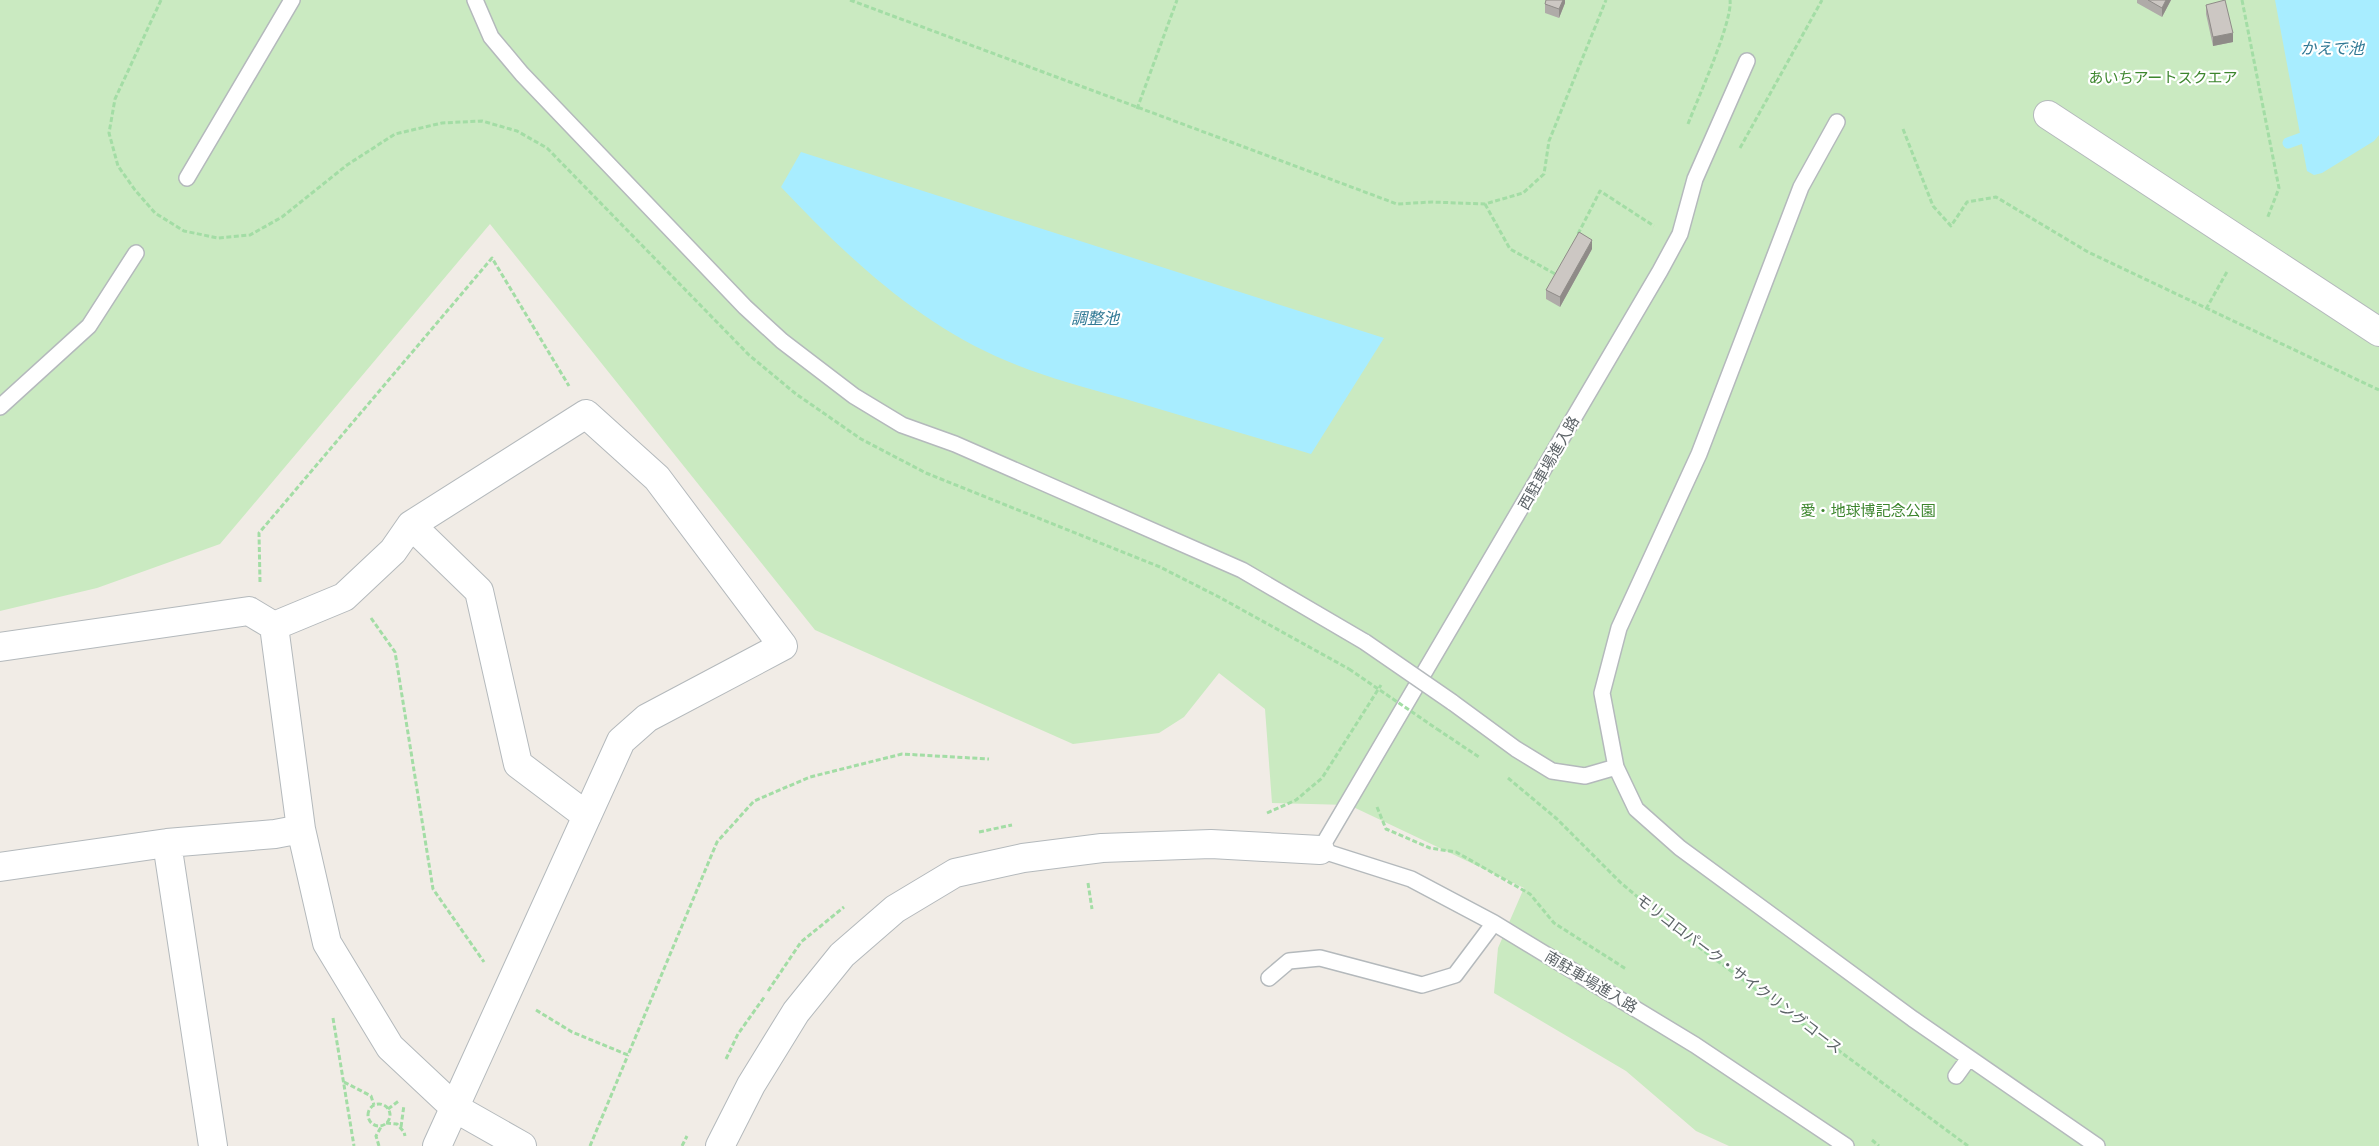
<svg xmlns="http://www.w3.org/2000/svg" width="2379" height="1146" font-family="Roboto,'Noto Sans JP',sans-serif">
	<rect width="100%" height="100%" fill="#f1ece6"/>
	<path fill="#caeac1" d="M 0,0 L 2379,0 L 2379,1146 L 1729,1146 L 1696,1131 L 1626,1071 L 1494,993 L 1498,948 L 1524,888 L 1349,805 L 1272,803 L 1265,709 L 1219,673 L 1184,717 L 1159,733 L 1073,744 L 815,630 L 490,224 L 220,544 L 97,588 L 0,611 Z"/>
	<path fill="#a8edff" d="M 2275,0 L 2379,0 L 2379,135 L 2374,141 L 2322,173 L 2314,175 L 2307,171 Z
		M 801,152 L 1384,338 L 1311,454 C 1248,435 1185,417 1122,398 C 1084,387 1044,377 1007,361 C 918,324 846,256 781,187 Z"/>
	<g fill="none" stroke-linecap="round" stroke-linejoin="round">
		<path stroke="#a8edff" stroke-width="11" d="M 2288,143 L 2313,134"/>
		<defs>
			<path id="service" d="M 475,0 L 491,37 L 522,74 L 745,307 L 782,341 L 854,396 L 902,425 L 955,444 L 1242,570 L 1365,642
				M 1747,61 L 1695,179 L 1680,234 L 1660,271 L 1320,850 L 1411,879 L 1494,923 L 1695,1045 L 1846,1146
				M 1837,122 L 1801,187 L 1699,454 L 1619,628 L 1602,693 L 1616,767 L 1636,809 L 1680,848 L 1913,1019 L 2097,1146
				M 187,178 L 292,0
				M 0,407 L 89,326 L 136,253
				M 1452,702 L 1516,749 L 1552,771 L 1585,776 L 1616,767
				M 1269,978 L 1289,961 L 1320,958 L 1422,985 L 1455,975 L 1494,923
				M 1956,1076 L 1969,1058"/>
			<path id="minor" d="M 2048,115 L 2379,332
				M 411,525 L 479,591 L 518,764 L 587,816
				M 274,626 L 344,597 L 393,551 L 411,525 L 586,414 L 657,478 L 783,646 L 647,718 L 621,741 L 437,1146
				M 0,647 L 249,611 L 274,626 L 301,829 L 327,943 L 390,1047 L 455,1108 L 522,1146
				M 167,843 L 213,1146
				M 0,867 L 167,843 L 275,834 L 301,829
				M 720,1146 L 751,1085 L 796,1012 L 842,955 L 895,909 L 955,873 L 1023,858 L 1102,848 L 1211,844 L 1320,850"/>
		</defs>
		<use href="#service" stroke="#b4b9bc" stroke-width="18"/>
		<use href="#minor" stroke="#b4b9bc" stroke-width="30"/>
		<path stroke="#a3dda5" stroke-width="3" stroke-dasharray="5 2.5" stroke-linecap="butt" d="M 161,0 L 115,99 L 109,133 L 118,166 L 135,190 L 155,213 L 184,231 L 218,238 L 250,235 L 282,217 L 347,165 L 395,134 L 442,123 L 482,121 L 517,131 L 547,148 L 749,355 L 796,394 L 861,439 L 926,473 L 1160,567 L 1219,597 L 1349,669
			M 850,0 L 1397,204 L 1432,202 L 1485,204 L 1523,193 L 1544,174 L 1549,141 L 1606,0
			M 2242,0 L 2279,188 L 2267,219
			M 1137,109 L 1177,0
			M 1688,124 C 1697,100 1733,21 1730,0
			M 1903,129 L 1933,206 L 1951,226 L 1967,202 L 1996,197 L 2088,252 L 2379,390
			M 1740,148 L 1822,0
			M 1485,204 L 1510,249 L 1557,275 L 1558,273
			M 1578,234 L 1600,191 L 1654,226
			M 2206,309 L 2228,270
			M 260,582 L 259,533 L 492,258 L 569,386
			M 371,618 L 395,652 L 433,889 L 484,962
			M 1437,729 L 1479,757
			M 1508,778 L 1557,819 L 1621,883 L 1693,943 L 1968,1146
			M 1377,807 L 1386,829 L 1430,848 L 1456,852 L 1530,894 L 1554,923 L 1626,969
			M 1267,813 L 1296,800 L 1322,778 L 1381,685
			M 979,832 L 1012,825
			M 1088,883 L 1092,909
			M 768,991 L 801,942 L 844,907
			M 536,1010 L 572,1032 L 628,1055 L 717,842 L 754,801 L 810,777 L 902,754 L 989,759
			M 333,1018 L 354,1146
			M 726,1059 L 738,1034 L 765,996
			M 344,1082 L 371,1096 L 374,1105
			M368 1115a11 11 0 1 1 22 0a11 11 0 1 1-22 0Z
			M 388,1109 L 400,1100
			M 386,1123 L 397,1124 L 404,1132 L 405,1136
			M 401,1127 L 404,1105
			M 1872,1140 L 1879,1146
			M 379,1146 L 376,1136 L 381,1127
			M 590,1146 L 628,1055
			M 682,1146 L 687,1136"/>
		<use href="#service" stroke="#fff" stroke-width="15"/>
		<use href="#minor" stroke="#fff" stroke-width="28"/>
		<defs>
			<path id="service-bridge" d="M 1365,642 L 1452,702"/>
		</defs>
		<use href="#service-bridge" stroke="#b4b9bc" stroke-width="18" stroke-linecap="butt"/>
		<path stroke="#a3dda5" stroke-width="3" stroke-dasharray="5 2.5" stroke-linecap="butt" d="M 1349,669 L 1437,729"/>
		<use href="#service-bridge" stroke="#fff" stroke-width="15"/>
	</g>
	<path fill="#afaba8" d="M 1565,0 L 1565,3 L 1559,18 L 1545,13 L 1545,4 Z
		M 2137,0 L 2171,0 L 2162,17 L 2137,3 Z
		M 2206,5 L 2233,42 L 2213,46 L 2206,14 Z
		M 1592,249 L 1560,307 L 1546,299 L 1546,290 Z"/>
	<path fill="#8f8b88" d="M 1563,0 L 1565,0 L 1565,3 L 1559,18 L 1559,9 Z
		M 2166,0 L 2171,0 L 2162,17 L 2162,8 Z
		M 2233,33 L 2233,42 L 2213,46 L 2213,37 Z
		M 1592,240 L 1592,249 L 1560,307 L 1560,297 Z"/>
	<path fill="#ccc7c3" stroke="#8f8b88" d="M 1546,0 L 1563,0 L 1559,9 L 1545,4 Z
		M 2148,0 L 2166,0 L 2162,8 Z
		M 2225,0 L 2233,33 L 2213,37 L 2206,5 Z
		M 1579,232 L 1592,240 L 1560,297 L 1546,290 Z"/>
	<g text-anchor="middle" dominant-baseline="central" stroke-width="4.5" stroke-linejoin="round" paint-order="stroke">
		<g font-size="15" fill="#3d862e" stroke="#fff">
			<text x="2163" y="78">あいちアートスクエア</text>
			<text x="1868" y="511">愛・地球博記念公園</text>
		</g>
		<g font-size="15" fill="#5d6468" stroke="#fff">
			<text transform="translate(1549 463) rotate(-60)">西駐車場進入路</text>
			<text transform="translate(1739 974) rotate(37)">モリコロパーク・サイクリングコース</text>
			<text transform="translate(1591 982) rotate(31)">南駐車場進入路</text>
		</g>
		<g font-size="16" font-style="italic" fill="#317995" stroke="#fff">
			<text x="2332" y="48">かえで池</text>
			<text x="1095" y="318">調整池</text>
		</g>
	</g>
</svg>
